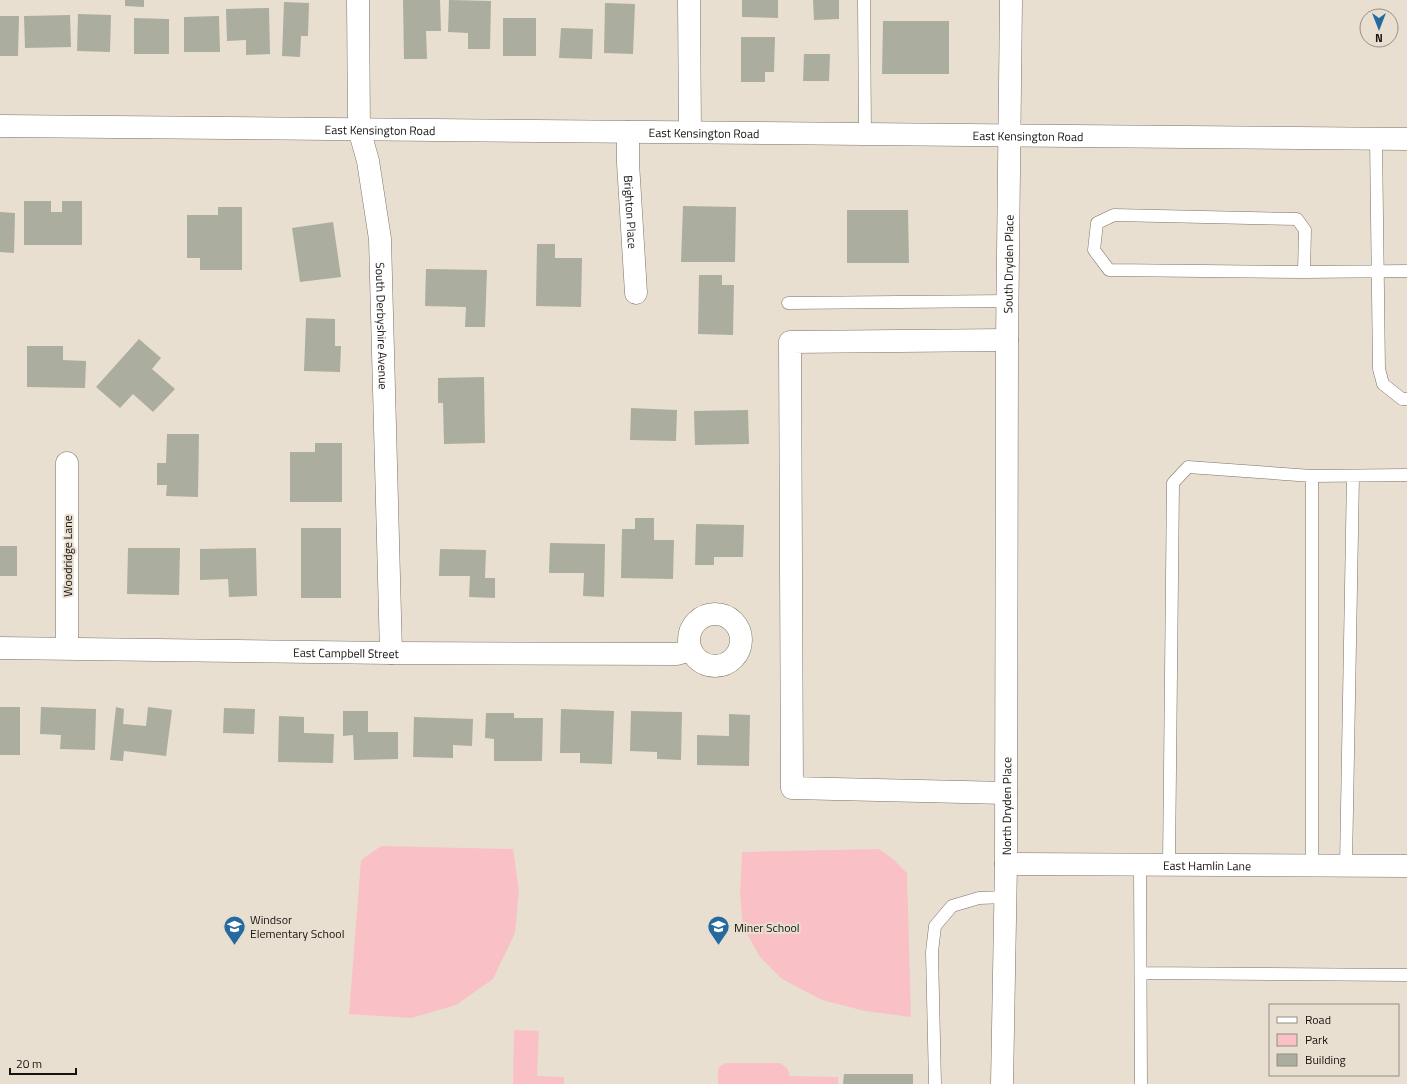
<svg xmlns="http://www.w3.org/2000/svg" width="1407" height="1084" font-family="'Titillium Web',sans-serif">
	<rect width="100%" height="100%" fill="#e8dfd1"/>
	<path fill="#f9c1c6" d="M 381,846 L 513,849 L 519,891 L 515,933 L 493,979 L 456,1005 L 411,1018 L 349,1014 L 361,860 Z
		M 879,849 L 893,859 L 907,873 L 911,1017 L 865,1011 L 822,1000 L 782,979 L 760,957 L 743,927 L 740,895 L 742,852 Z
		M 514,1030 L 539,1031 L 537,1076 L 564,1077 L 564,1084 L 513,1084 Z
		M 726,1063 L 780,1063 L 787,1068 L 790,1076 L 838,1077 L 838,1084 L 718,1084 L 718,1070 L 720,1066 Z"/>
	<path fill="#abad9e" d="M 125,0 L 144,0 L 144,7 L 125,6 Z
		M 403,0 L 440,0 L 441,31 L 426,31 L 427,59 L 404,59 Z
		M 449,0 L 491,1 L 490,49 L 468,49 L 468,33 L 448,32 Z
		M 742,0 L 778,0 L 778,18 L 742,17 Z
		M 813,0 L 839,0 L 839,19 L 814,20 Z
		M 284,2 L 309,3 L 308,36 L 301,36 L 300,57 L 282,56 Z
		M 605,3 L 635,4 L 633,54 L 604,53 Z
		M 269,8 L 270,54 L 246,55 L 246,40 L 227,41 L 226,9 Z
		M 78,14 L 111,15 L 110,52 L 77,51 Z
		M 70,15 L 71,47 L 25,48 L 24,16 Z
		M 0,16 L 19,16 L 18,56 L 0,56 Z
		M 219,16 L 220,52 L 184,52 L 184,17 Z
		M 134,18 L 169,19 L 169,54 L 134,54 Z
		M 503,18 L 536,18 L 536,56 L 503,56 Z
		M 883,21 L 949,21 L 949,74 L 882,74 Z
		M 561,28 L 593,29 L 592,59 L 559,58 Z
		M 741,37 L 775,37 L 774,72 L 765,72 L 765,82 L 741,82 Z
		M 804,54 L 830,54 L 829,81 L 803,81 Z
		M 24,201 L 51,201 L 51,212 L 62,212 L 62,201 L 82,201 L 82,245 L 24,245 Z
		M 683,206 L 736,207 L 735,262 L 681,262 Z
		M 218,207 L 242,207 L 242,270 L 200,270 L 200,258 L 187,258 L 187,215 L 218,215 Z
		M 847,210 L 908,210 L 909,263 L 847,263 Z
		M 0,212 L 15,213 L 14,253 L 0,252 Z
		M 333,222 L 341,277 L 300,282 L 292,228 Z
		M 537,244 L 555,244 L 555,258 L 582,258 L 581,307 L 536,306 Z
		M 426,269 L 487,270 L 485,327 L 465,327 L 466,307 L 425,306 Z
		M 699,275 L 722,275 L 722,285 L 734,285 L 733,335 L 698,334 Z
		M 306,318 L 335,319 L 335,346 L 341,346 L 340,372 L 304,371 Z
		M 139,339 L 161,358 L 152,369 L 175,389 L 153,412 L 133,394 L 120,408 L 96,387 Z
		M 27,346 L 63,346 L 63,360 L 86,361 L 85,388 L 27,387 Z
		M 484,377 L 485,443 L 444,444 L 443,403 L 438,403 L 438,378 Z
		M 631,408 L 677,410 L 676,441 L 630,440 Z
		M 748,410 L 749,444 L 695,445 L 694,411 Z
		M 167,434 L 199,434 L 198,497 L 166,496 L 167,485 L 157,485 L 157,463 L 166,463 Z
		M 315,443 L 342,443 L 342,502 L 290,502 L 290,452 L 315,452 Z
		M 635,518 L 654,518 L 654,540 L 674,540 L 673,579 L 621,578 L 622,529 L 635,529 Z
		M 696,524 L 744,525 L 743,557 L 714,557 L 714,565 L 695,565 Z
		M 301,528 L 341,528 L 341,598 L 301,598 Z
		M 550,543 L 605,544 L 604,597 L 583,596 L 584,573 L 549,573 Z
		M 0,546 L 17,546 L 17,576 L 0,576 Z
		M 128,548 L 180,548 L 179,595 L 127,594 Z
		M 256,548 L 257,596 L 229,597 L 228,579 L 200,580 L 200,549 Z
		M 440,549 L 486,550 L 485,578 L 495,578 L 495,598 L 469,597 L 470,576 L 439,576 Z
		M 0,707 L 20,707 L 20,755 L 0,755 Z
		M 41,707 L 96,709 L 95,750 L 60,749 L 61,735 L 40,734 Z
		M 116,707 L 124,709 L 123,724 L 146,726 L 148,707 L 172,710 L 166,756 L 124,751 L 123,761 L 110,760 Z
		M 224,708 L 255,709 L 254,734 L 223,733 Z
		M 561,709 L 614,711 L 612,764 L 580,763 L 580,753 L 560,753 Z
		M 343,711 L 368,711 L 368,732 L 398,732 L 398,759 L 354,760 L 353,735 L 343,736 Z
		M 631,711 L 682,712 L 681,760 L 657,759 L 657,752 L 630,751 Z
		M 486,713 L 514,713 L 514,718 L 543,718 L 542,761 L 494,761 L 494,739 L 485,738 Z
		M 729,714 L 750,715 L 749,766 L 697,765 L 697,735 L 729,736 Z
		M 279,716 L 304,717 L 304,733 L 334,734 L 333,763 L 278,762 Z
		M 414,717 L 473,719 L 472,746 L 453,745 L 453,758 L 413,757 Z
		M 844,1074 L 913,1074 L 913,1084 L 843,1084 Z"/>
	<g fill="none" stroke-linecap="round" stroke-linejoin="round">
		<defs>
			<path id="lane" d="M 864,0 L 865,133
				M 1376,139 L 1379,369 L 1383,384 L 1402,399 L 1407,399
				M 1304,272 L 1109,270 L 1094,250 L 1097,223 L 1114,215 L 1297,219 L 1305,230 L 1304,272 L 1407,271
				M 788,303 L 1008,301
				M 1140,864 L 1141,1084
				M 1169,864 L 1173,483 L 1188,467 L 1312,476 L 1407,475
				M 1312,864 L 1312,476
				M 1346,865 L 1353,476
				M 1141,973 L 1407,975
				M 935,1084 L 932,952 L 935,926 L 952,906 L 979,898 L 1006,897"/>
			<g id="street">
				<path id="s1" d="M 358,0 L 359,129 L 368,161 L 380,239 L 391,653"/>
				<path d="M 689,0 L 690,132"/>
				<path id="s2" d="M 628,132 L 628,163 L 636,293"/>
				<path d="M 67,463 L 67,648"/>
				<circle cx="715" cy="640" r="26"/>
				<path id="s3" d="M 0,648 L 391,653 L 677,654 L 691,650"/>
				<path d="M 1006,793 L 792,788 L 790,342 L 1007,340"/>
				<path id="s4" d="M 1006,864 L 1407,866"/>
			</g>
			<g id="secondary">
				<path id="s5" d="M 0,126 L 1407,139"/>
				<path id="s6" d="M 1002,1084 L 1006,864 L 1007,340 L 1011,0"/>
			</g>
		</defs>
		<use href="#lane" stroke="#7b7367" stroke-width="13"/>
		<use href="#street" stroke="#7b7367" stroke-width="23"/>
		<use href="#secondary" stroke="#7b7367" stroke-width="23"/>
		<use href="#lane" stroke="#fff" stroke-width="12"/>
		<use href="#street" stroke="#fff" stroke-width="22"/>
		<use href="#secondary" stroke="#fff" stroke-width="22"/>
	</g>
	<defs>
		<symbol id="school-pin" viewBox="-11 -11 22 30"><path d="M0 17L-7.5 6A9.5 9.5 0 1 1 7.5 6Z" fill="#246a9f" stroke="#e8dfd1"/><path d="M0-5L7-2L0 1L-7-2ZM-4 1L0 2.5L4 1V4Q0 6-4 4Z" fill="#fff"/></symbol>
	</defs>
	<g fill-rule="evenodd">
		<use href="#school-pin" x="222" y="914" width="25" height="34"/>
		<use href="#school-pin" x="706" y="914" width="25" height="34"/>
	</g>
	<g text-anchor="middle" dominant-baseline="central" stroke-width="4" stroke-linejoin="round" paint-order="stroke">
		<g font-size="12" fill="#17140f" stroke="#e8dfd1">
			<text stroke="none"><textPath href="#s5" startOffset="380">East Kensington Road</textPath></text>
			<text stroke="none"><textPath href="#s5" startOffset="704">East Kensington Road</textPath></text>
			<text stroke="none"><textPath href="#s5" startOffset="1028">East Kensington Road</textPath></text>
			<text stroke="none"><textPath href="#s2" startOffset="80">Brighton Place</textPath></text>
			<text stroke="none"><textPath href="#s6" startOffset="820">South Dryden Place</textPath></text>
			<text stroke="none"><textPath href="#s1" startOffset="328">South Derbyshire Avenue</textPath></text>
			<text transform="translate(67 556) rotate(-90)">Woodridge Lane</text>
			<text stroke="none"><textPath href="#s3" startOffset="346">East Campbell Street</textPath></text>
			<text stroke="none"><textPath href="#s6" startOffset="278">North Dryden Place</textPath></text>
			<text stroke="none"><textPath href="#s4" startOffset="201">East Hamlin Lane</textPath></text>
		</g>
		<g font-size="12" fill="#17140f" stroke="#e8dfd1" text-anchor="start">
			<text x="250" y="919">Windsor<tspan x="250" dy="14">Elementary School</tspan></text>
			<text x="734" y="927">Miner School</text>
		</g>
	</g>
	<rect x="1269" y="1004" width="130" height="72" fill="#e8dfd1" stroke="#948e83"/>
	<rect x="1277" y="1017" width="20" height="6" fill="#ffffff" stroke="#948e83"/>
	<text x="1305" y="1024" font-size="12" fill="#17140f">Road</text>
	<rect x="1277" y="1034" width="20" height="12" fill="#f9c1c6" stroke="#948e83"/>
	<text x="1305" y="1044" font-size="12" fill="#17140f">Park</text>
	<rect x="1277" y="1054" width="20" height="12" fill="#abad9e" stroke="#948e83"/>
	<text x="1305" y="1064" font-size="12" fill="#17140f">Building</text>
	<g transform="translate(1379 28) rotate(180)"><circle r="19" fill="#e8dfd1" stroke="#948e83"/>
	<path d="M0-3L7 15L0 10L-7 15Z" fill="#246a9f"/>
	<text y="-6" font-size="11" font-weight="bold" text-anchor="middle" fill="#17140f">N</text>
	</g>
	<path d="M10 1068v6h66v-6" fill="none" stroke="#17140f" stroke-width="2"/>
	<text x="16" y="1068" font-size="12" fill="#17140f" stroke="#e8dfd1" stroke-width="3" paint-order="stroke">20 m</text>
</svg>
